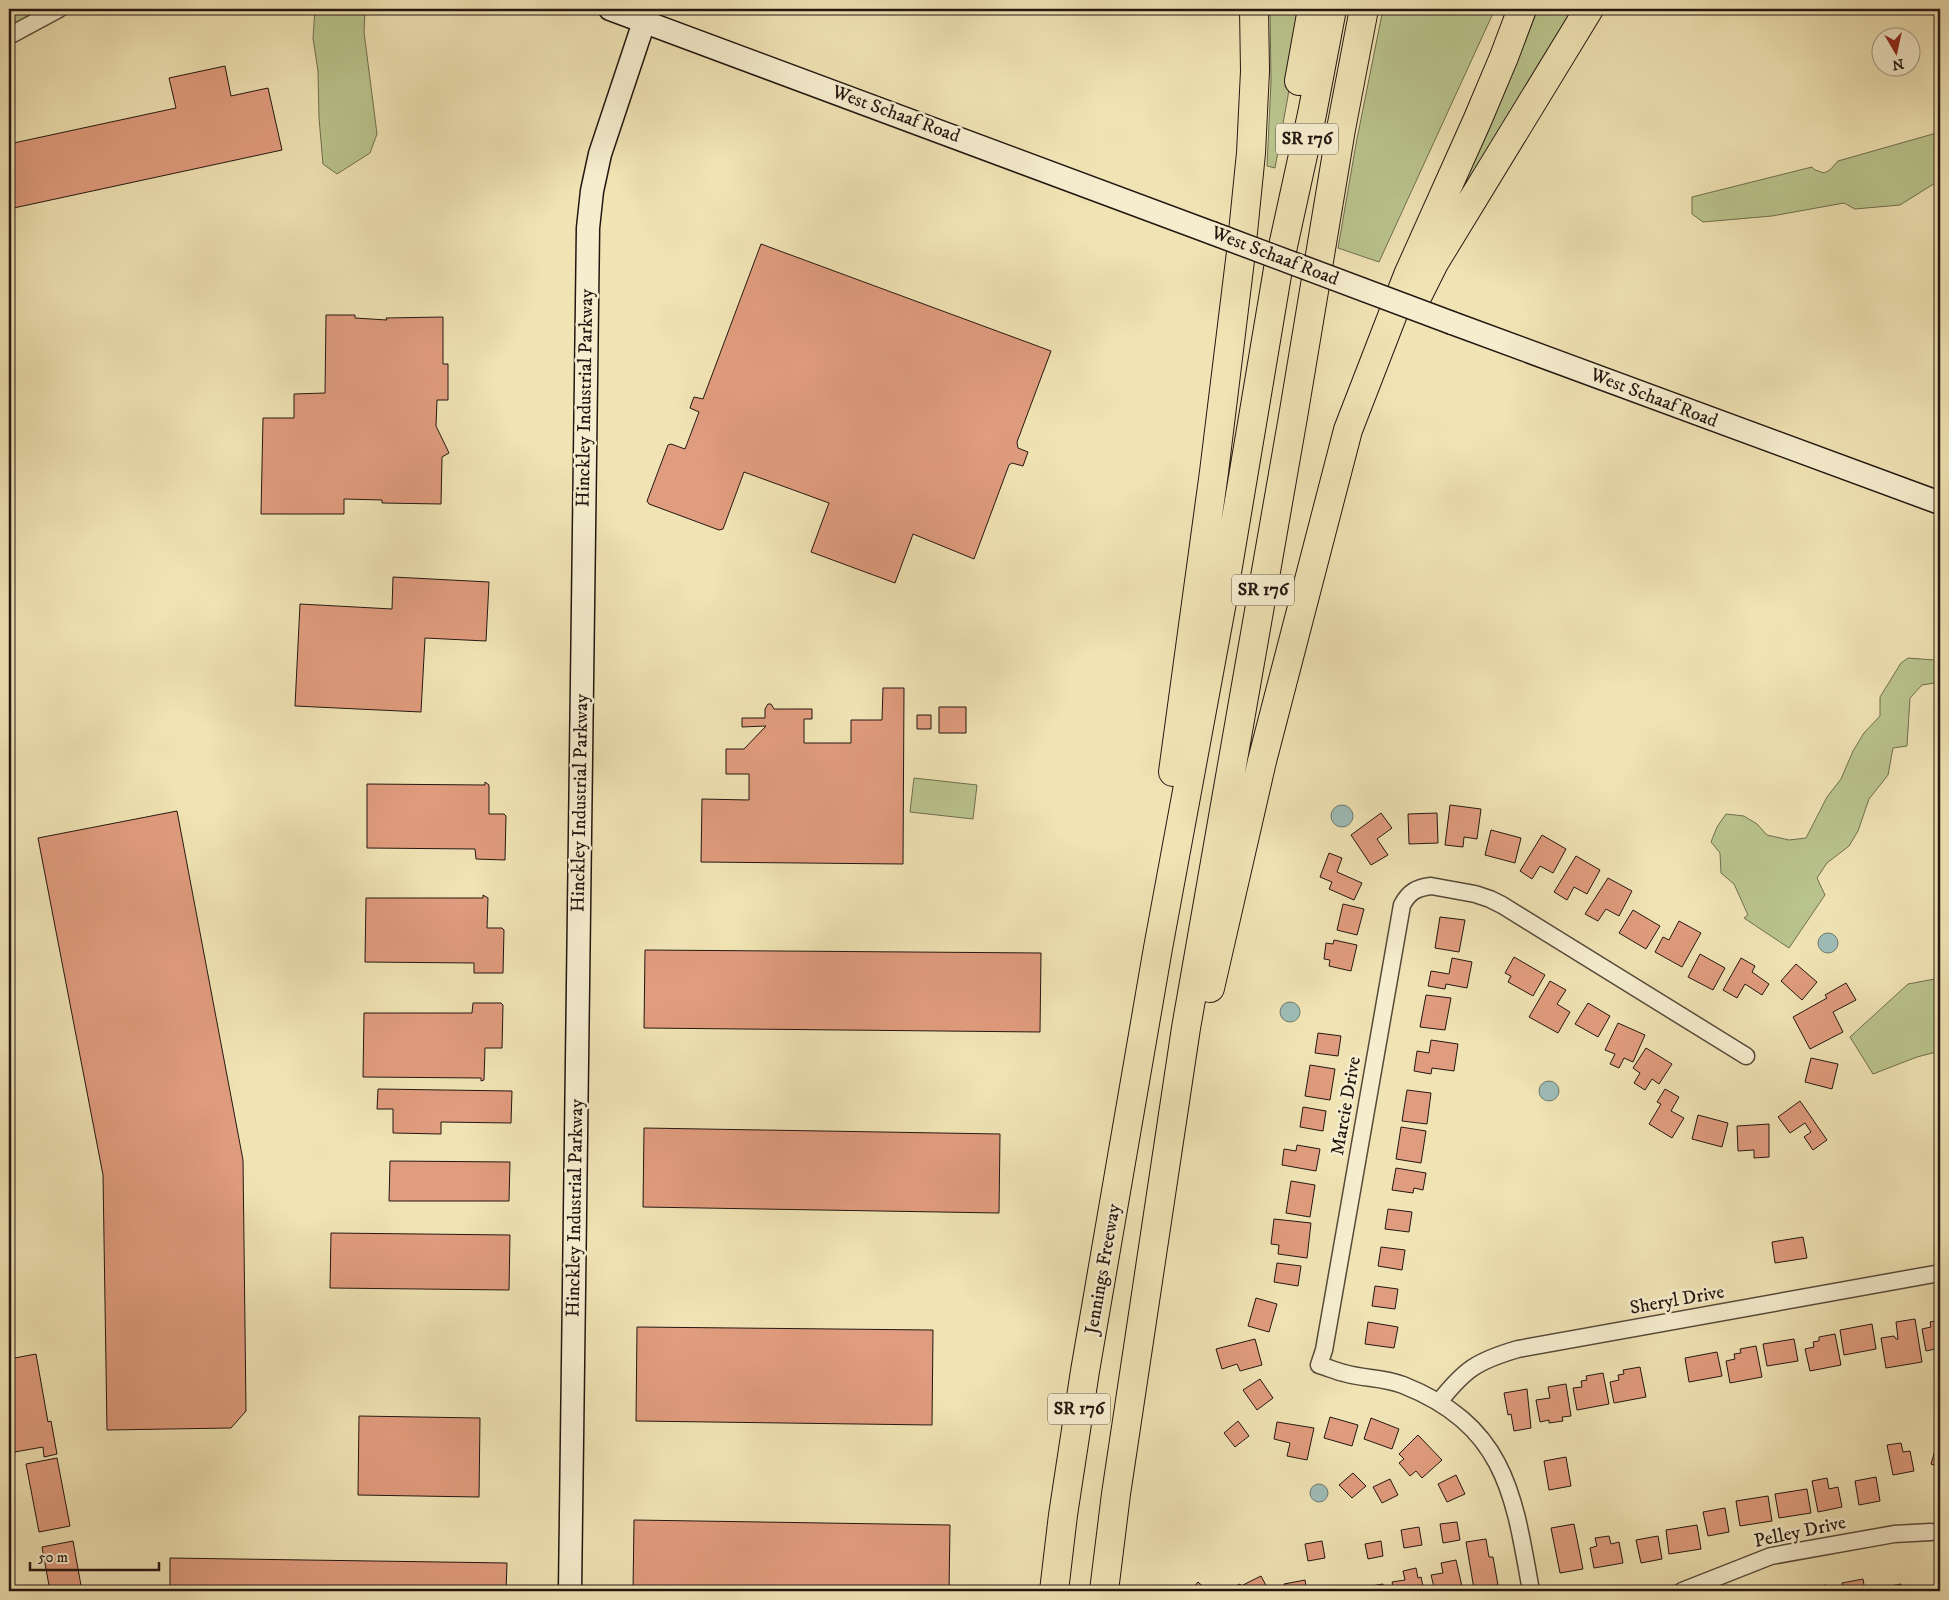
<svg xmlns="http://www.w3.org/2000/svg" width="1949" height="1600" font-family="'IM FELL DW Pica',serif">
	<rect width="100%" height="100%" fill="#f0e3b4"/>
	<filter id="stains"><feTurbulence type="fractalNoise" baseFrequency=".004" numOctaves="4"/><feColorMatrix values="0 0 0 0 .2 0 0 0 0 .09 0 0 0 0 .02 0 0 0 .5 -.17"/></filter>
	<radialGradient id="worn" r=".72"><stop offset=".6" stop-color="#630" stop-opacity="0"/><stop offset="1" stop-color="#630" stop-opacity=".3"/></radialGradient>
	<path fill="#bac48d" stroke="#6f6e4f" d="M 9,9 L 59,9 L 9,36 Z
		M 315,9 L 365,9 L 364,32 L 377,134 L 370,153 L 337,174 L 323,164 L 319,118 L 318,71 L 313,38 Z
		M 1270,9 L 1299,9 L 1288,96 L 1275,168 L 1267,166 L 1271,82 Z
		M 1383,9 L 1495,9 L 1379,262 L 1338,248 L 1356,144 Z
		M 1538,9 L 1582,9 L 1472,183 L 1464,179 L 1503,95 Z
		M 1940,132 L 1940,180 L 1900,205 L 1855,209 L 1844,203 L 1772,216 L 1703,222 L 1692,214 L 1692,197 L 1812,167 L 1815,170 L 1824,173 L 1830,170 L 1838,161 Z
		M 1908,658 L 1934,660 L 1940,663 L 1940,682 L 1922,685 L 1910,698 L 1907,746 L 1893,748 L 1888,775 L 1869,799 L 1858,831 L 1849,846 L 1827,863 L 1817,878 L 1825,895 L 1789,948 L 1744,918 L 1748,915 L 1734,884 L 1721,873 L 1720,853 L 1711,842 L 1717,827 L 1726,814 L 1744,816 L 1757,824 L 1767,835 L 1789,840 L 1806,838 L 1827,797 L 1841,779 L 1853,751 L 1864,733 L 1880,716 L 1880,697 L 1901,663 Z
		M 914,778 L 977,785 L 973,819 L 910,812 Z
		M 1940,978 L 1940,1051 L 1917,1057 L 1873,1074 L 1850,1037 L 1908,984 Z"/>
	<path fill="#9ebcb6" stroke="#6d7a74" d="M1331 816a11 11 0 1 1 22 0a11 11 0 1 1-22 0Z
		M1818 943a10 10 0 1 1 20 0a10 10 0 1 1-20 0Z
		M1280 1012a10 10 0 1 1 20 0a10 10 0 1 1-20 0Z
		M1539 1091a10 10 0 1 1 20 0a10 10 0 1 1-20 0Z
		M1310 1493a9 9 0 1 1 18 0a9 9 0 1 1-18 0Z"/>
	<path fill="#e09c7e" stroke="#241711" d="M 225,66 L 231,96 L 268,88 L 282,150 L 9,209 L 9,144 L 176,108 L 169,78 Z
		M 761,244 L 1051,351 L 1017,442 L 1018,448 L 1028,452 L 1023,466 L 1012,463 L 1009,465 L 974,559 L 913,534 L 895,583 L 811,552 L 829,503 L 744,472 L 723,529 L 719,530 L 649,504 L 647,501 L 668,445 L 671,444 L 685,449 L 699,412 L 690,408 L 692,402 L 694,397 L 703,399 Z
		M 326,315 L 355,315 L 355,318 L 387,320 L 386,318 L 443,317 L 443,364 L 448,364 L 448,400 L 437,400 L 436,426 L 449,453 L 442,457 L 441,504 L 382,503 L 382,500 L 344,499 L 344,514 L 261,514 L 263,418 L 294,418 L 294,394 L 325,393 Z
		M 393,577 L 489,582 L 486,641 L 425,638 L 421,712 L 295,706 L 300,604 L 392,609 Z
		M 883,688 L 904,688 L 903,864 L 701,862 L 702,799 L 749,800 L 749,774 L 726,774 L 726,749 L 744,749 L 766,726 L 742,727 L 742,718 L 765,718 L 765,709 L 768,704 L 771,704 L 774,709 L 812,709 L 812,719 L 804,719 L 804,743 L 851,743 L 851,720 L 882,720 Z
		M 939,707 L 966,707 L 966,733 L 939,733 Z
		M 917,715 L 931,715 L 931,729 L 917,729 Z
		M 485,782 L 489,785 L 489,814 L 504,814 L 506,816 L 505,860 L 476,859 L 475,849 L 367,848 L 367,784 L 485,785 Z
		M 1450,805 L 1481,809 L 1477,839 L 1464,837 L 1463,847 L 1445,845 Z
		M 177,811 L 243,1160 L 246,1411 L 231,1428 L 107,1430 L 103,1175 L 38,838 Z
		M 1381,813 L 1392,828 L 1377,839 L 1388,855 L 1371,865 L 1351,835 Z
		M 1437,813 L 1438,843 L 1409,844 L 1408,814 Z
		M 1491,830 L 1521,838 L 1515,863 L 1485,855 Z
		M 1542,835 L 1566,849 L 1553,873 L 1540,866 L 1532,879 L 1520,871 Z
		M 1329,853 L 1342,858 L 1337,872 L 1362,883 L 1354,900 L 1329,889 L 1332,882 L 1320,877 Z
		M 1576,856 L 1600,870 L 1587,894 L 1574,887 L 1567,900 L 1554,892 Z
		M 1608,878 L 1632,891 L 1619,916 L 1606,909 L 1598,921 L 1585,914 Z
		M 483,895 L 488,898 L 487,928 L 502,928 L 504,930 L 503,973 L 474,973 L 474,963 L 365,962 L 366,898 L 483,898 Z
		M 1343,904 L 1364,909 L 1357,935 L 1337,930 Z
		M 1633,910 L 1660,926 L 1646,949 L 1619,933 Z
		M 1440,917 L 1465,920 L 1459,952 L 1435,948 Z
		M 1679,921 L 1701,933 L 1682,967 L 1655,952 L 1663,937 L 1669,940 Z
		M 1334,940 L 1357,945 L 1351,971 L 1329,966 L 1330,960 L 1324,959 L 1326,943 L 1333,944 Z
		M 645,950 L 1041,953 L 1040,1032 L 644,1028 Z
		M 1700,954 L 1725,968 L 1713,990 L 1688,977 Z
		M 1514,957 L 1545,975 L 1533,996 L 1508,982 L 1511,976 L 1505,973 Z
		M 1452,958 L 1472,962 L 1467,988 L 1446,984 L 1445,989 L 1428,986 L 1431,971 L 1449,974 Z
		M 1741,958 L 1755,966 L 1752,972 L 1769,984 L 1762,995 L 1745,984 L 1737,998 L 1723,990 Z
		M 1796,964 L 1817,982 L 1802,1000 L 1781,981 Z
		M 1550,981 L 1566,990 L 1557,1004 L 1570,1012 L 1558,1033 L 1529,1017 Z
		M 1846,983 L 1856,1000 L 1833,1012 L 1843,1032 L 1810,1049 L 1793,1017 L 1827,998 L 1825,995 Z
		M 1426,995 L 1451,998 L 1445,1030 L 1420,1027 Z
		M 473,1003 L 501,1003 L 503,1005 L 502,1048 L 485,1048 L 484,1080 L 481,1081 L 481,1078 L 363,1077 L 364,1013 L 472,1013 Z
		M 1588,1003 L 1610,1016 L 1598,1037 L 1575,1024 Z
		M 1618,1023 L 1645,1035 L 1633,1062 L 1624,1058 L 1619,1068 L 1610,1064 L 1615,1054 L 1605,1050 Z
		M 1318,1033 L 1341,1036 L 1338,1056 L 1315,1053 Z
		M 1431,1040 L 1458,1044 L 1454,1071 L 1432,1068 L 1431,1074 L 1414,1071 L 1417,1051 L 1429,1053 Z
		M 1646,1048 L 1672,1064 L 1659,1084 L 1652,1079 L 1645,1090 L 1634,1083 L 1640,1073 L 1633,1068 Z
		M 1811,1058 L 1838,1064 L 1832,1089 L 1805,1082 Z
		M 1310,1065 L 1335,1069 L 1330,1100 L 1305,1096 Z
		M 378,1089 L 512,1091 L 511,1123 L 441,1122 L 441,1134 L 393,1133 L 393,1109 L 377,1109 Z
		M 1665,1089 L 1679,1097 L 1671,1111 L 1684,1118 L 1672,1138 L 1649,1124 L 1661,1104 L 1657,1102 Z
		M 1407,1090 L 1431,1093 L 1427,1124 L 1402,1121 Z
		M 1800,1101 L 1827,1140 L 1813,1150 L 1804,1137 L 1811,1132 L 1805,1123 L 1790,1133 L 1778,1117 Z
		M 1303,1107 L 1326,1111 L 1323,1131 L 1300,1127 Z
		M 1698,1115 L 1728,1123 L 1722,1147 L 1692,1139 Z
		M 1769,1124 L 1769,1157 L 1754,1158 L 1754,1150 L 1738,1151 L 1737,1126 Z
		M 1401,1127 L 1426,1131 L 1421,1163 L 1396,1159 Z
		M 644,1128 L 1000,1134 L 999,1213 L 643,1207 Z
		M 1297,1145 L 1320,1149 L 1316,1171 L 1282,1165 L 1284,1149 L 1296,1151 Z
		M 390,1161 L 510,1162 L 509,1201 L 389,1201 Z
		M 1396,1168 L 1426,1173 L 1423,1190 L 1414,1188 L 1413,1193 L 1392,1190 Z
		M 1291,1181 L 1315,1185 L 1310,1217 L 1286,1213 Z
		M 1388,1209 L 1412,1212 L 1409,1232 L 1385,1229 Z
		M 1274,1219 L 1311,1223 L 1307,1258 L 1278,1254 L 1279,1245 L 1271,1244 Z
		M 331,1233 L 510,1235 L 509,1290 L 330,1288 Z
		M 1803,1237 L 1807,1258 L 1775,1263 L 1772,1242 Z
		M 1381,1247 L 1405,1250 L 1402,1270 L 1378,1266 Z
		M 1277,1263 L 1301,1266 L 1298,1286 L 1274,1282 Z
		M 1375,1286 L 1398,1289 L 1395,1309 L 1372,1306 Z
		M 1256,1298 L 1277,1304 L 1269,1332 L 1248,1326 Z
		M 1940,1316 L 1940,1348 L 1926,1351 L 1922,1329 L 1931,1327 L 1930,1322 L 1936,1321 L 1935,1317 Z
		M 1915,1319 L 1922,1362 L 1886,1368 L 1881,1338 L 1894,1336 L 1896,1339 L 1898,1339 L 1896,1322 Z
		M 1368,1322 L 1398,1327 L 1394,1348 L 1365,1344 Z
		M 1872,1324 L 1876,1349 L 1844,1355 L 1840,1330 Z
		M 637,1327 L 933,1330 L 932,1425 L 636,1421 Z
		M 1835,1334 L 1841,1365 L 1810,1371 L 1805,1349 L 1814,1347 L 1813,1342 L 1819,1341 L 1819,1337 Z
		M 1255,1339 L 1262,1365 L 1240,1371 L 1237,1364 L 1222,1369 L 1216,1349 Z
		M 1794,1339 L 1798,1361 L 1767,1366 L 1763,1344 Z
		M 1756,1346 L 1762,1377 L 1730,1383 L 1726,1361 L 1735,1359 L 1734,1354 L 1741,1353 L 1740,1349 Z
		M 1717,1352 L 1722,1376 L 1689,1382 L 1685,1358 Z
		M 36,1354 L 48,1422 L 51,1421 L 57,1454 L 44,1457 L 43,1447 L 9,1453 L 9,1359 Z
		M 1640,1367 L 1646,1397 L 1614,1403 L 1610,1382 L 1619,1380 L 1618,1375 L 1624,1374 L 1623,1370 Z
		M 1603,1373 L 1609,1404 L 1577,1410 L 1573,1388 L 1582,1387 L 1581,1381 L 1587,1380 L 1586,1376 Z
		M 1260,1379 L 1273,1398 L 1257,1410 L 1243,1390 Z
		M 1566,1384 L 1571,1416 L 1562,1417 L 1563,1421 L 1549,1423 L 1549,1420 L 1540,1422 L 1536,1400 L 1550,1398 L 1548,1387 Z
		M 1527,1389 L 1531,1428 L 1514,1431 L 1511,1414 L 1508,1415 L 1504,1393 Z
		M 359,1416 L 480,1418 L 479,1497 L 358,1495 Z
		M 1330,1417 L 1358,1425 L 1352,1446 L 1324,1438 Z
		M 1371,1418 L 1399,1429 L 1392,1449 L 1364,1439 Z
		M 1238,1421 L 1249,1436 L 1235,1447 L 1224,1433 Z
		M 1277,1422 L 1314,1428 L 1307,1460 L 1287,1456 L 1290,1443 L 1274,1439 Z
		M 1418,1435 L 1442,1460 L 1422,1478 L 1416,1471 L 1410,1476 L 1399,1463 L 1404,1459 L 1399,1454 Z
		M 1901,1443 L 1903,1452 L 1910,1451 L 1914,1471 L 1893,1475 L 1887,1445 Z
		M 1937,1444 L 1940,1445 L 1940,1467 L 1931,1464 Z
		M 1566,1457 L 1571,1486 L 1549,1490 L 1544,1461 Z
		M 57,1458 L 70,1526 L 39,1532 L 26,1464 Z
		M 1353,1473 L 1366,1486 L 1352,1498 L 1339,1485 Z
		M 1456,1475 L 1465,1494 L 1447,1502 L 1438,1484 Z
		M 1876,1477 L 1880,1501 L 1859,1505 L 1855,1481 Z
		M 1827,1478 L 1829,1489 L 1838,1487 L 1842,1507 L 1818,1512 L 1812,1481 Z
		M 1390,1479 L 1398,1495 L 1382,1503 L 1373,1487 Z
		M 1807,1489 L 1811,1513 L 1779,1518 L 1775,1494 Z
		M 1768,1496 L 1772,1521 L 1740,1526 L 1736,1501 Z
		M 1725,1508 L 1729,1532 L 1708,1536 L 1703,1512 Z
		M 634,1520 L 950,1525 L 949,1591 L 633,1591 Z
		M 1457,1522 L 1460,1540 L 1443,1543 L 1440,1524 Z
		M 1574,1524 L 1583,1569 L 1560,1573 L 1551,1528 Z
		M 1697,1525 L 1701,1549 L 1669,1554 L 1666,1530 Z
		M 1419,1527 L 1422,1545 L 1404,1548 L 1401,1530 Z
		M 1609,1536 L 1611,1544 L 1619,1542 L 1623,1563 L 1594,1568 L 1590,1548 L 1597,1546 L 1595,1538 Z
		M 1658,1536 L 1662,1559 L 1641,1563 L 1636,1540 Z
		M 1486,1539 L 1489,1557 L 1493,1557 L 1498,1585 L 1474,1589 L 1466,1542 Z
		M 73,1541 L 82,1591 L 50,1591 L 42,1547 Z
		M 1322,1541 L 1325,1558 L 1308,1561 L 1305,1544 Z
		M 1381,1541 L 1383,1556 L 1368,1559 L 1365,1544 Z
		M 170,1558 L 507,1563 L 506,1591 L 170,1591 Z
		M 1456,1560 L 1463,1591 L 1435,1591 L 1431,1575 L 1443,1573 L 1441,1563 Z
		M 1416,1568 L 1418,1578 L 1421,1577 L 1424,1591 L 1394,1591 L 1392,1582 L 1405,1580 L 1403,1571 Z
		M 1261,1576 L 1269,1591 L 1226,1591 L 1240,1584 L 1241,1586 Z
		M 1863,1579 L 1865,1591 L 1843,1591 L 1842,1583 Z
		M 1305,1580 L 1307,1591 L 1286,1591 L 1284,1584 Z
		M 1198,1582 L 1208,1591 L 1190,1591 Z
		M 1383,1584 L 1384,1591 L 1354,1591 L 1354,1589 Z
		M 1901,1584 L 1902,1591 L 1880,1591 L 1879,1588 Z
		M 1826,1585 L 1827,1591 L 1797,1591 L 1797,1590 Z"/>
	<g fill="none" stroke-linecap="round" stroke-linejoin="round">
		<defs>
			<path id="street" d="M 9,36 L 59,9
				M 1439,1402 C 1465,1369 1477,1361 1518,1349 L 1940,1273
				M 1531,1591 C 1514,1495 1506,1426 1403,1385 C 1382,1377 1364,1379 1344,1373 C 1335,1371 1327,1367 1319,1365 L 1324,1350 L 1402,905 C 1409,892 1416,888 1431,886 L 1475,894 L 1490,899 L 1502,905 L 1746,1056
				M 1682,1591 L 1771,1556 L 1894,1534 L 1931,1532"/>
			<path id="secondary" d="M 610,9 L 1212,233
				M 1452,323 L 1940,503
				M 570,1591 L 588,228 L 592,191 L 600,154 L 644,22"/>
			<path id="highway" d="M 1299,81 L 1312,9
				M 1417,297 L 1434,263 L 1589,9
				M 1173,772 L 1214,472 L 1241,252 L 1251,153 L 1255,71 L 1254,9
				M 1210,988 L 1262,761 L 1348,430 L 1408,275 L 1477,121 L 1504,57 L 1522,9
				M 1054,1591 L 1063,1515 L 1085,1371 L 1158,948 L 1222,602 L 1278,269 L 1312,114 L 1332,9
				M 1104,1591 L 1116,1494 L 1186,1028 L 1293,417 L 1341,129 L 1364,9"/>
		</defs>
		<use href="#street" stroke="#574a3a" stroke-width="19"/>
		<use href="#secondary" stroke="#241711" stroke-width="25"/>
		<use href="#highway" stroke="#241711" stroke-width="30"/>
		<use href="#street" stroke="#f5edce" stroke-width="16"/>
		<use href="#secondary" stroke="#f5edce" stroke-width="22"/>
		<use href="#highway" stroke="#f0e3b4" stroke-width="28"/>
		<defs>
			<path id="secondary-bridge" d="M 1212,233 L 1452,323"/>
		</defs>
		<use href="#secondary-bridge" stroke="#241711" stroke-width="25" stroke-linecap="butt"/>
		<use href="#secondary-bridge" stroke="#f5edce" stroke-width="22"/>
	</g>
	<g text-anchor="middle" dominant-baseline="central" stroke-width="5" stroke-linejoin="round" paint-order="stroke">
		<g fill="#f5edce" stroke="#63574a" stroke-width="1">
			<rect x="1276" y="123.5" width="62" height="31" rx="4"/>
			<rect x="1232" y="574.5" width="62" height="31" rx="4"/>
			<rect x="1048" y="1393.5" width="62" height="31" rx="4"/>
		</g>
		<g font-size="18" font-weight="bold" fill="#241711">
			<text x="1307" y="139">SR 176</text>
			<text x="1263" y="590">SR 176</text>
			<text x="1079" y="1409">SR 176</text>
		</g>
		<g font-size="19" fill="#241711" stroke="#f5edce">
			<text transform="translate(896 114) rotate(20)">West Schaaf Road</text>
			<text transform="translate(1275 256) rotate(21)">West Schaaf Road</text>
			<text transform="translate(585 398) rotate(-89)">Hinckley Industrial Parkway</text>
			<text transform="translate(1654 398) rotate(21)">West Schaaf Road</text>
			<text transform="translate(580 803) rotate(-89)">Hinckley Industrial Parkway</text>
			<text transform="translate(1346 1106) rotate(-80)">Marcie Drive</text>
			<text transform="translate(575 1208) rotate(-89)">Hinckley Industrial Parkway</text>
			<text transform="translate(1103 1269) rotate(-80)">Jennings Freeway</text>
			<text transform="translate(1677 1300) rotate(-10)">Sheryl Drive</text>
			<text transform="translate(1800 1532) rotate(-12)">Pelley Drive</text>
		</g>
	</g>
	<rect width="1949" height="1600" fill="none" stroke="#f0e3b4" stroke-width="30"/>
	<rect x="10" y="10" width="1929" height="1580" fill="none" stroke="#241711" stroke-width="2.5"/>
	<rect x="15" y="15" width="1919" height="1570" fill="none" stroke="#241711"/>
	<g transform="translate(1896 52) rotate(171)"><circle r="24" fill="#f5edce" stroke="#a19782"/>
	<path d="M0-4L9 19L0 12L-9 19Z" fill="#8f2418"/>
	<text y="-8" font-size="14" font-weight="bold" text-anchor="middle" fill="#241711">N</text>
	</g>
	<path d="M30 1562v8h129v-8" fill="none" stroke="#241711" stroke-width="2.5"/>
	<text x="38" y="1562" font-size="15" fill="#241711" stroke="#f5edce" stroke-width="4" paint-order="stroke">50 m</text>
	<rect width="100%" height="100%" filter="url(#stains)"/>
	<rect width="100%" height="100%" fill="url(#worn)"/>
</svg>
